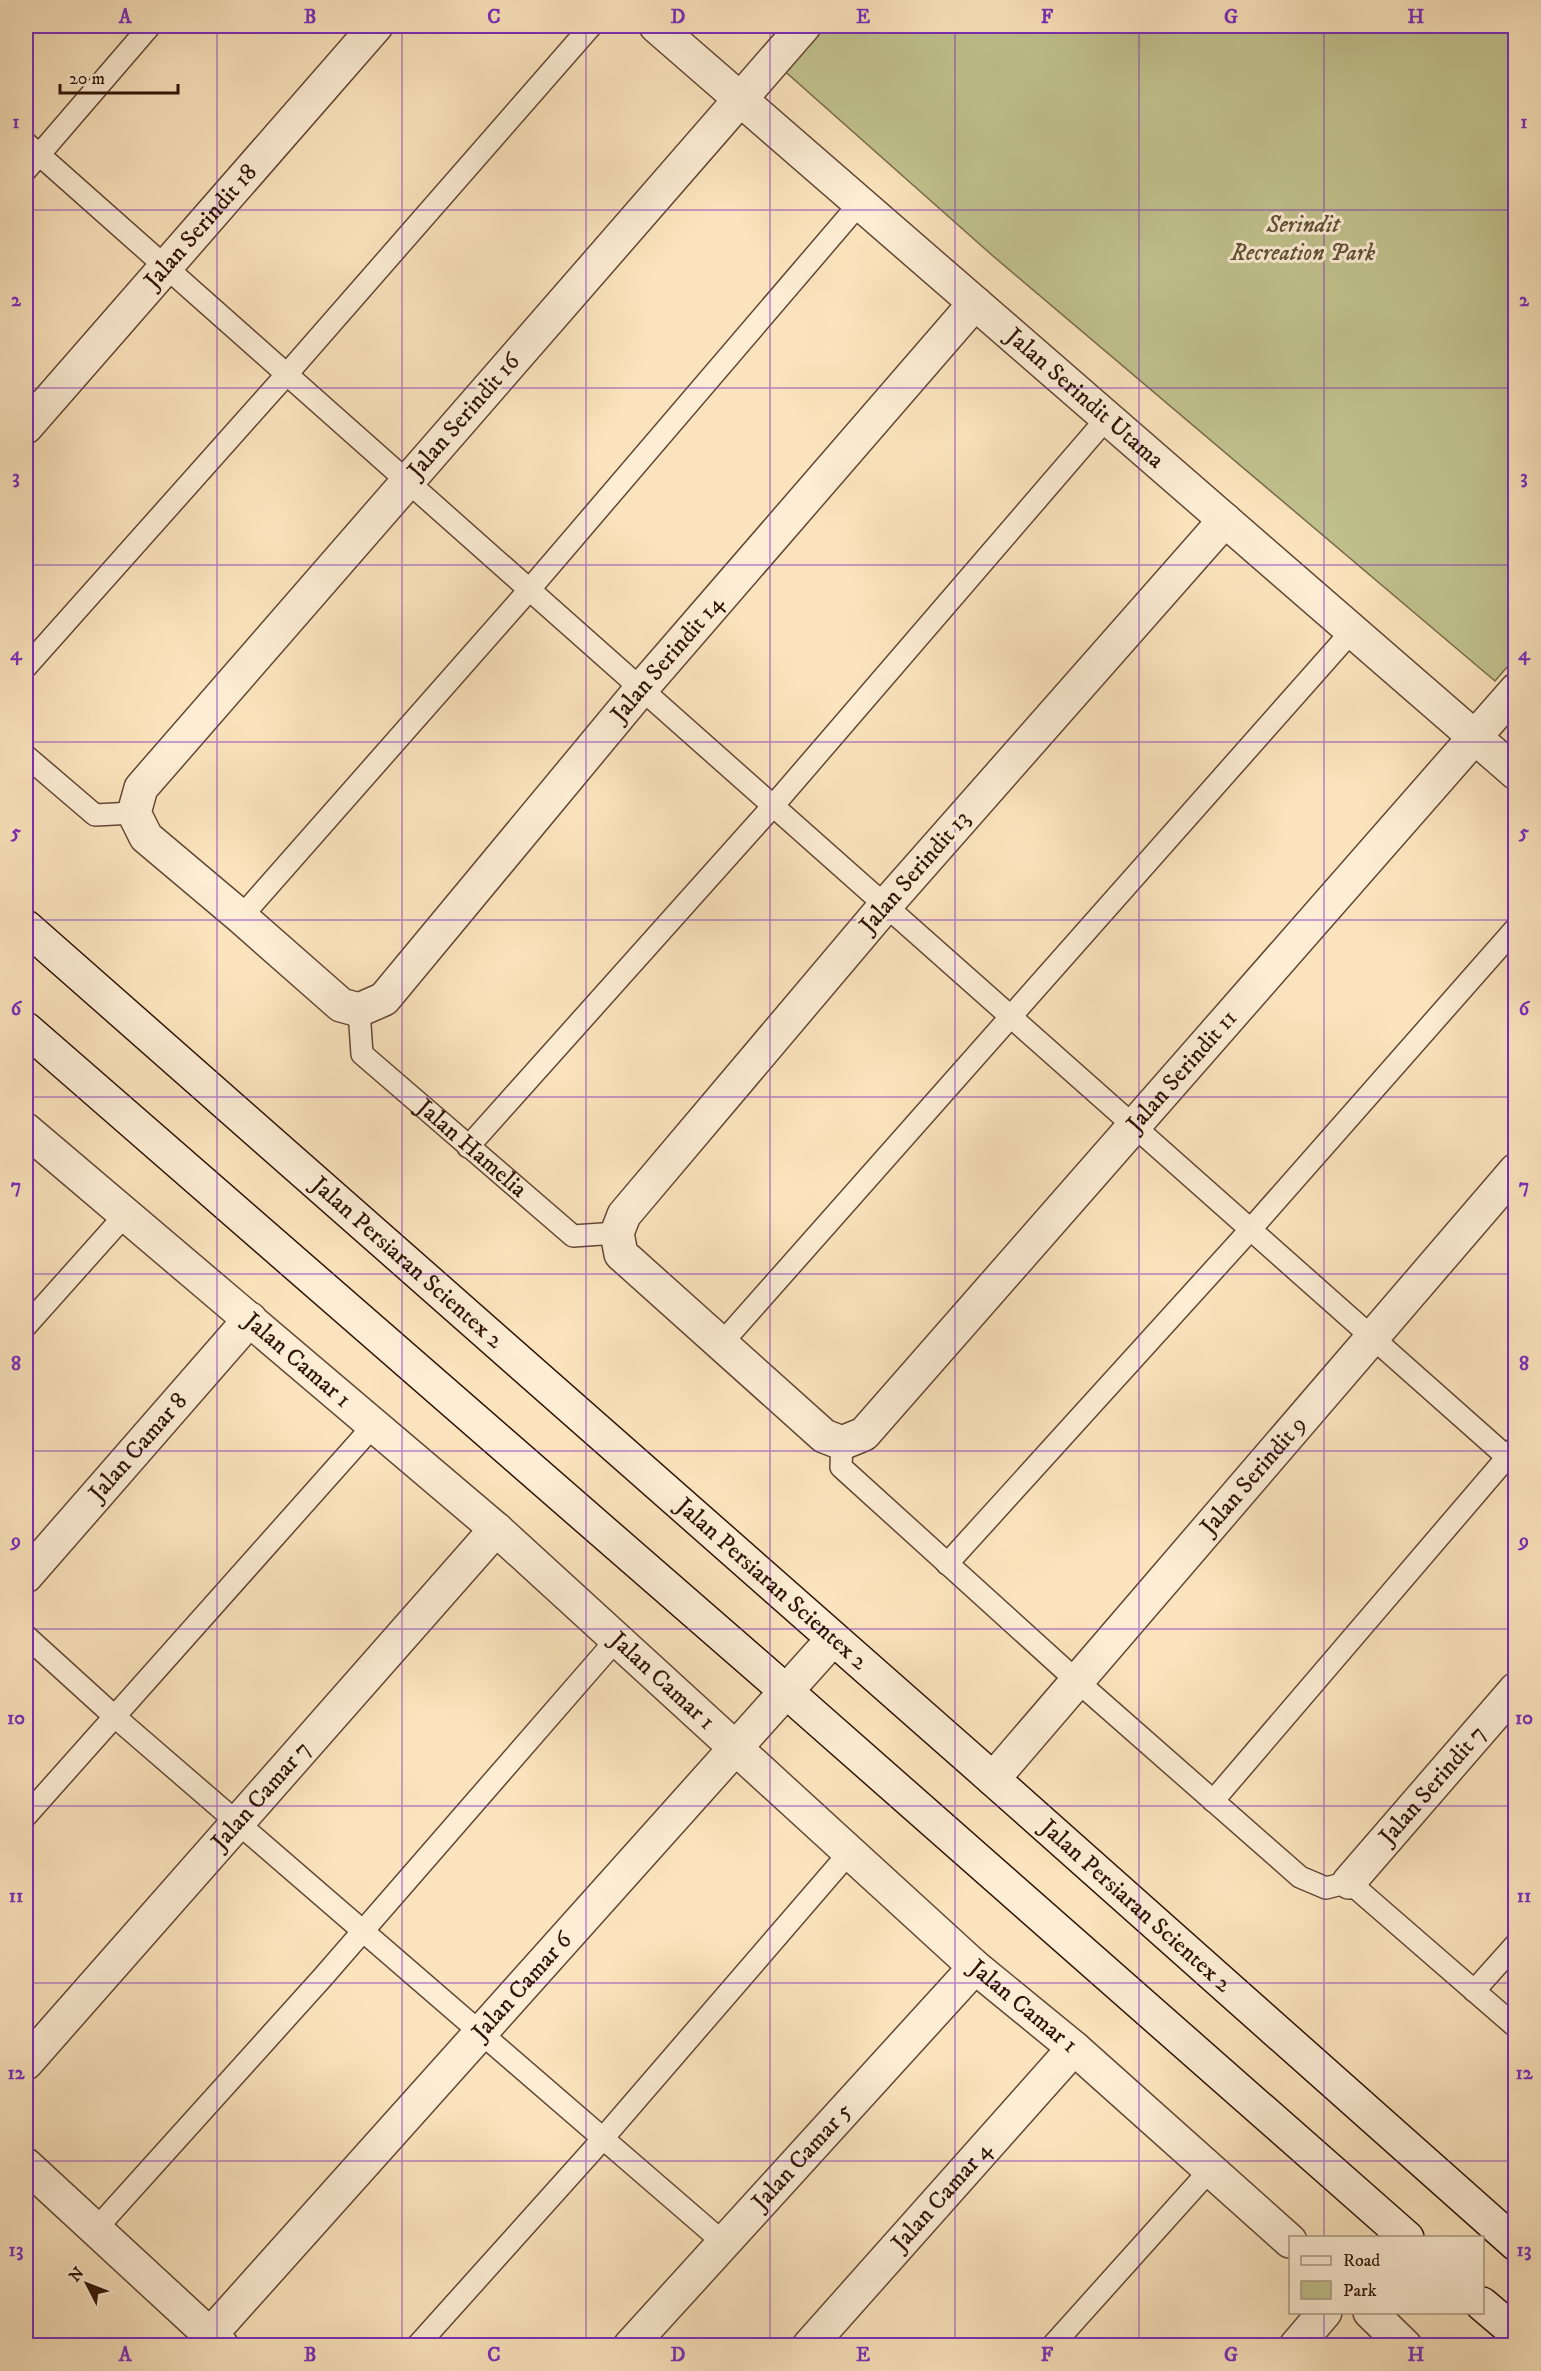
<svg xmlns="http://www.w3.org/2000/svg" width="1541" height="2371" font-family="'IM FELL DW Pica',serif">
	<rect width="100%" height="100%" fill="#fbe4bd"/>
	<filter id="stains"><feTurbulence type="fractalNoise" baseFrequency=".00333" numOctaves="4"/><feColorMatrix values="0 0 0 0 .2 0 0 0 0 .09 0 0 0 0 .02 0 0 0 .5 -.17"/></filter>
	<radialGradient id="worn" r=".72"><stop offset=".6" stop-color="#630" stop-opacity="0"/><stop offset="1" stop-color="#630" stop-opacity=".3"/></radialGradient>
	<path fill="#c1c38f" stroke="#786b4a" stroke-width="1.5" d="M 783,26 L 1515,26 L 1515,658 L 1495,681 L 993,256 L 761,50 Z"/>
	<g fill="none" stroke-linecap="round" stroke-linejoin="round">
		<defs>
			<g id="lane">
				<path d="M 26,143 L 1516,1465"/>
				<path d="M 26,170 L 150,26"/>
				<path d="M 26,667 L 287,374 L 591,26"/>
				<path d="M 26,756 L 95,815 L 134,813"/>
				<path d="M 241,917 L 529,590 L 860,203"/>
				<path id="s1" d="M 359,1010 L 362,1054 L 573,1236 L 617,1233"/>
				<path d="M 468,1147 L 773,806 L 1107,418"/>
				<path d="M 26,1326 L 126,1214"/>
				<path d="M 721,1344 L 1352,631"/>
				<path d="M 842,1443 L 841,1467 L 1077,1681 L 1300,1877 L 1326,1888 L 1349,1882 L 1516,2027"/>
				<path d="M 947,1564 L 1250,1230 L 1516,928"/>
				<path d="M 26,1636 L 114,1716 L 724,2243"/>
				<path d="M 1213,1801 L 1515,1448"/>
				<path d="M 26,1816 L 374,1425"/>
				<path d="M 1474,1991 L 1516,1944"/>
				<path d="M 95,2230 L 323,1977 L 616,1640"/>
				<path d="M 417,2346 L 592,2151 L 849,1853"/>
				<path d="M 1052,2346 L 1210,2170"/>
			</g>
			<g id="street">
				<path id="s2" d="M 656,26 L 1516,773"/>
				<path id="s3" d="M 804,26 L 141,788 L 134,813 L 146,837 L 241,917 L 341,1005 L 359,1010 L 384,999 L 641,689 L 975,303"/>
				<path id="s4" d="M 26,427 L 376,26"/>
				<path id="s5" d="M 1225,520 L 885,906 L 624,1215 L 617,1233 L 621,1254 L 824,1436 L 842,1443 L 864,1434 L 1516,690"/>
				<path id="s6" d="M 26,1130 L 496,1529 L 975,1967 L 1074,2048 L 1290,2241"/>
				<path id="s7" d="M 26,1576 L 250,1319"/>
				<path id="s8" d="M 993,1779 L 1516,1170"/>
				<path id="s9" d="M 1349,1882 L 1516,1689"/>
				<path id="s10" d="M 26,2063 L 496,1529"/>
				<path d="M 26,2165 L 222,2346"/>
				<path d="M 1370,2312 L 1405,2346"/>
				<path id="s11" d="M 210,2335 L 833,1639"/>
				<path id="s12" d="M 630,2346 L 975,1967"/>
				<path id="s13" d="M 809,2346 L 1074,2048"/>
				<path d="M 1296,2346 L 1325,2312"/>
			</g>
			<g id="secondary">
				<path id="s14" d="M 26,927 L 993,1779 L 1516,2244"/>
				<path d="M 26,1029 L 787,1692 L 1407,2238"/>
				<path d="M 1482,2304 L 1516,2333"/>
			</g>
		</defs>
		<use href="#lane" stroke="#624734" stroke-width="24"/>
		<use href="#street" stroke="#624734" stroke-width="36"/>
		<use href="#secondary" stroke="#2f1306" stroke-width="36"/>
		<use href="#lane" stroke="#fcedd4" stroke-width="21"/>
		<use href="#street" stroke="#fcedd4" stroke-width="33"/>
		<use href="#secondary" stroke="#fcedd4" stroke-width="33"/>
	</g>
	<path fill="none" stroke="#7b2cbf" stroke-width="1.5" stroke-opacity="0.55" d="M 217,26 L 217,2346M 402,26 L 402,2346M 586,26 L 586,2346M 770,26 L 770,2346M 955,26 L 955,2346M 1139,26 L 1139,2346M 1324,26 L 1324,2238M 26,210 L 1516,210M 26,388 L 1516,388M 26,565 L 1516,565M 26,742 L 1516,742M 26,920 L 1516,920M 26,1097 L 1516,1097M 26,1274 L 1516,1274M 26,1451 L 1516,1451M 26,1629 L 1516,1629M 26,1806 L 1516,1806M 26,1983 L 1516,1983M 26,2161 L 1516,2161M 1324,2312 L 1324,2346"/>
	<g text-anchor="middle" dominant-baseline="central" stroke-width="6" stroke-linejoin="round" paint-order="stroke">
		<g font-size="24" font-style="italic" fill="#625136" stroke="#fcedd4">
			<text x="1303" y="225">Serindit<tspan x="1303" dy="28">Recreation Park</tspan></text>
		</g>
		<g font-size="24" fill="#2f1306" stroke="#fcedd4">
			<text stroke="none"><textPath href="#s4" startOffset="266">Jalan Serindit 18</textPath></text>
			<text stroke="none"><textPath href="#s2" startOffset="568">Jalan Serindit Utama</textPath></text>
			<text transform="translate(464 416) rotate(-49)">Jalan Serindit 16</text>
			<text stroke="none"><textPath href="#s3" startOffset="1809">Jalan Serindit 14</textPath></text>
			<text transform="translate(915 872) rotate(-49)">Jalan Serindit 13</text>
			<text stroke="none"><textPath href="#s5" startOffset="1758">Jalan Serindit 11</textPath></text>
			<text stroke="none"><textPath href="#s1" startOffset="189">Jalan Hamelia</textPath></text>
			<text stroke="none"><textPath href="#s14" startOffset="508">Jalan Persiaran Scientex 2</textPath></text>
			<text stroke="none"><textPath href="#s6" startOffset="356">Jalan Camar 1</textPath></text>
			<text stroke="none"><textPath href="#s7" startOffset="171">Jalan Camar 8</textPath></text>
			<text stroke="none"><textPath href="#s8" startOffset="400">Jalan Serindit 9</textPath></text>
			<text stroke="none"><textPath href="#s14" startOffset="994">Jalan Persiaran Scientex 2</textPath></text>
			<text stroke="none"><textPath href="#s6" startOffset="842">Jalan Camar 1</textPath></text>
			<text stroke="none"><textPath href="#s9" startOffset="128">Jalan Serindit 7</textPath></text>
			<text stroke="none"><textPath href="#s10" startOffset="356">Jalan Camar 7</textPath></text>
			<text stroke="none"><textPath href="#s14" startOffset="1480">Jalan Persiaran Scientex 2</textPath></text>
			<text stroke="none"><textPath href="#s11" startOffset="468">Jalan Camar 6</textPath></text>
			<text stroke="none"><textPath href="#s6" startOffset="1328">Jalan Camar 1</textPath></text>
			<text stroke="none"><textPath href="#s12" startOffset="256">Jalan Camar 5</textPath></text>
			<text stroke="none"><textPath href="#s13" startOffset="200">Jalan Camar 4</textPath></text>
		</g>
	</g>
	<rect width="1541" height="2371" fill="none" stroke="#fbe4bd" stroke-width="66"/>
	<rect x="1289" y="2236" width="195" height="78" fill="#fcedd4" stroke="#aa9682" stroke-width="1.5"/>
	<rect x="1301" y="2256" width="30" height="9" fill="#fcedd4" stroke="#aa9682" stroke-width="1.5"/>
	<text x="1343" y="2266" font-size="18" fill="#2f1306">Road</text>
	<rect x="1301" y="2281" width="30" height="18" fill="#c1c38f" stroke="#aa9682" stroke-width="1.5"/>
	<text x="1343" y="2296" font-size="18" fill="#2f1306">Park</text>
	<g transform="translate(87 2284) rotate(312)" stroke="#fcedd4" stroke-width="4.5" paint-order="stroke">
	<path d="M0-4.5L10 22L0 15L-10 22Z" fill="#2f1306"/>
	<text y="-9" font-size="16" font-weight="bold" text-anchor="middle" fill="#2f1306">N</text>
	</g>
	<path d="M60 84v9h118v-9" fill="none" stroke="#2f1306" stroke-width="3"/>
	<text x="69" y="84" font-size="18" fill="#2f1306" stroke="#fcedd4" stroke-width="4.5" paint-order="stroke">20 m</text>
	<rect x="33" y="33" width="1475" height="2305" fill="none" stroke="#7b2cbf" stroke-width="2"/>
	<g font-size="20" text-anchor="middle" font-weight="bold" fill="#7b2cbf">
		<text x="125" y="23">A</text>
		<text x="310" y="23">B</text>
		<text x="494" y="23">C</text>
		<text x="678" y="23">D</text>
		<text x="863" y="23">E</text>
		<text x="1047" y="23">F</text>
		<text x="1231" y="23">G</text>
		<text x="1416" y="23">H</text>
		<text x="16" y="128">1</text>
		<text x="1524" y="128">1</text>
		<text x="16" y="306">2</text>
		<text x="1524" y="306">2</text>
		<text x="16" y="483">3</text>
		<text x="1524" y="483">3</text>
		<text x="16" y="660">4</text>
		<text x="1524" y="660">4</text>
		<text x="16" y="838">5</text>
		<text x="1524" y="838">5</text>
		<text x="16" y="1015">6</text>
		<text x="1524" y="1015">6</text>
		<text x="16" y="1192">7</text>
		<text x="1524" y="1192">7</text>
		<text x="16" y="1370">8</text>
		<text x="1524" y="1370">8</text>
		<text x="16" y="1547">9</text>
		<text x="1524" y="1547">9</text>
		<text x="16" y="1724">10</text>
		<text x="1524" y="1724">10</text>
		<text x="16" y="1902">11</text>
		<text x="1524" y="1902">11</text>
		<text x="16" y="2079">12</text>
		<text x="1524" y="2079">12</text>
		<text x="16" y="2256">13</text>
		<text x="1524" y="2256">13</text>
		<text x="125" y="2361">A</text>
		<text x="310" y="2361">B</text>
		<text x="494" y="2361">C</text>
		<text x="678" y="2361">D</text>
		<text x="863" y="2361">E</text>
		<text x="1047" y="2361">F</text>
		<text x="1231" y="2361">G</text>
		<text x="1416" y="2361">H</text>
	</g>
	<rect width="100%" height="100%" filter="url(#stains)"/>
	<rect width="100%" height="100%" fill="url(#worn)"/>
</svg>
